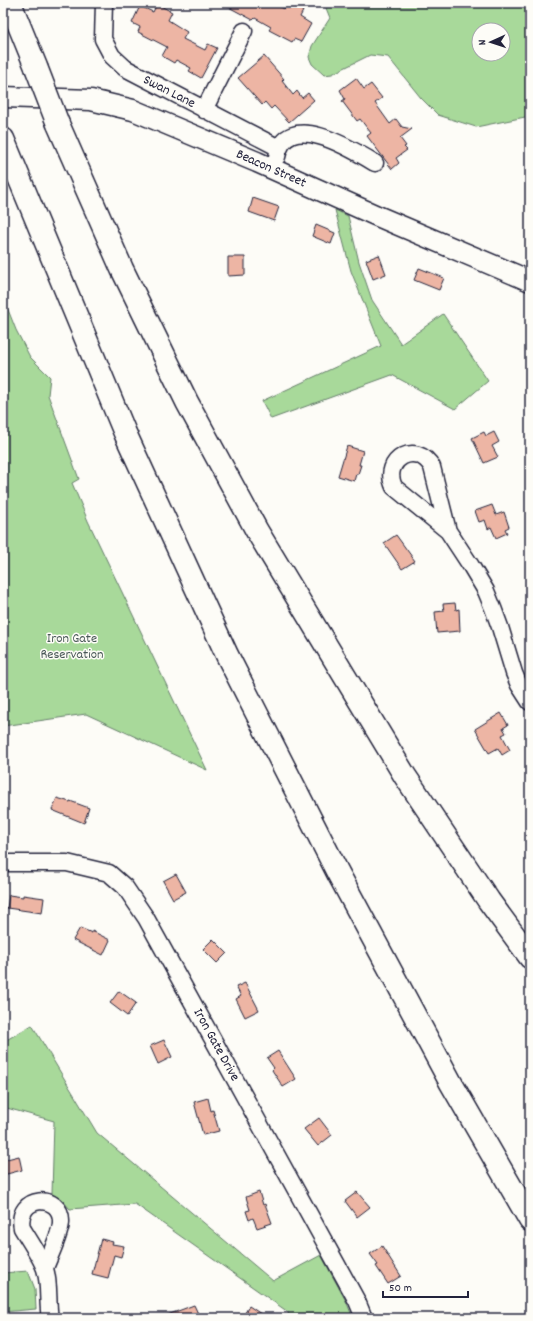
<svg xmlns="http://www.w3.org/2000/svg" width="533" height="1321" font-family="Dekko,sans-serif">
	<rect width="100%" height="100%" fill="#fdfcf7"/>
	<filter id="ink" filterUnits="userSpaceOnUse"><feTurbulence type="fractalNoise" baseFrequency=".025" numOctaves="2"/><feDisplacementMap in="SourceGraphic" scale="8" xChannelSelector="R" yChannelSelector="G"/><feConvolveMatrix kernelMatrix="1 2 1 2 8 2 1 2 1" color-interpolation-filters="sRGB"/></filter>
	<g filter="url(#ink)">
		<path fill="#a8d99a" stroke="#657e6a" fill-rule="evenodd" d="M 324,3 L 530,3 L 530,116 L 476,127 L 438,115 L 421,98 L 388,57 L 370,55 L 332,74 L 324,75 L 312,64 L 309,57 L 312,46 L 330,18 ZM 479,30 L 503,30 L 503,54 L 479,54 Z
			M 335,210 L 348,216 L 359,262 L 372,300 L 401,344 L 443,314 L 488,381 L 455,409 L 392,375 L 271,419 L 262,401 L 381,346 L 351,271 Z
			M 3,297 L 16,330 L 30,357 L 50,377 L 48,395 L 79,479 L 72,483 L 88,521 L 207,770 L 86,714 L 3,726 Z
			M 32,1025 L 97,1133 L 273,1281 L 321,1255 L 346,1301 L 353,1318 L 289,1318 L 288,1312 L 135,1204 L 70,1209 L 61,1199 L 52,1194 L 54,1121 L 3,1107 L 3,1042 Z
			M 28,1271 L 35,1289 L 36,1309 L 3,1312 L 3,1273 Z"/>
		<path fill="#edb5a4" stroke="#22223b" d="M 221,3 L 274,3 L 284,9 L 289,3 L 303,11 L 300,17 L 311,24 L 301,42 L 294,39 L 292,42 L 269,30 L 271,27 L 255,18 L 253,20 Z
			M 157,4 L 172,12 L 168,20 L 187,32 L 183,39 L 205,50 L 208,44 L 217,48 L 201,78 L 189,71 L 191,68 L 176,60 L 174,63 L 162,56 L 167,47 L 138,32 L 140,27 L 132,23 L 140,6 L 153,12 Z
			M 264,56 L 284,79 L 282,81 L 293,95 L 297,91 L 302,98 L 308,93 L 314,100 L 289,122 L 274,106 L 271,109 L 265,102 L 262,105 L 238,78 Z
			M 356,78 L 364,89 L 371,84 L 382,98 L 375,103 L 390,124 L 396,119 L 402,127 L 412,129 L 400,138 L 406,146 L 404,147 L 407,150 L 396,158 L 399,163 L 392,169 L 367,136 L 371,133 L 360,119 L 357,121 L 342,101 L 345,99 L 340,90 Z
			M 253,198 L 279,207 L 274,221 L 249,212 Z
			M 316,225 L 335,233 L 331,244 L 312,236 Z
			M 379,255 L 386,274 L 373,279 L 366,260 Z
			M 228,257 L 245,257 L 245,275 L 228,276 Z
			M 419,268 L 444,278 L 439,290 L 414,280 Z
			M 484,432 L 486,436 L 494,432 L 499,442 L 492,446 L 498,457 L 484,463 L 472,438 Z
			M 347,446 L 363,451 L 359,465 L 361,465 L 358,474 L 356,474 L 354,481 L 338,476 Z
			M 492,505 L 496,515 L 504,512 L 509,527 L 505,529 L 507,533 L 496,538 L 491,527 L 488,529 L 485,520 L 479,522 L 475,511 Z
			M 396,535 L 415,561 L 402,569 L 384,543 Z
			M 455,603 L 456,610 L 459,609 L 460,631 L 437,633 L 435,612 L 444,611 L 443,604 Z
			M 501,713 L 508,725 L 503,728 L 506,733 L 502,735 L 510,750 L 502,755 L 498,748 L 489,753 L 475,729 Z
			M 57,798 L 70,802 L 70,801 L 89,808 L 84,823 L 52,810 Z
			M 176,874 L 186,892 L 173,899 L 163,881 Z
			M 9,895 L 23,897 L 23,895 L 44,898 L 42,913 L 7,908 Z
			M 80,928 L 92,933 L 92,931 L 110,940 L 103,955 L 73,940 Z
			M 213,939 L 227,953 L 217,963 L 203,949 Z
			M 245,983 L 259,1010 L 245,1017 L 236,999 L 241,996 L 236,987 Z
			M 119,991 L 136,1003 L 127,1016 L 110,1003 Z
			M 164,1040 L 172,1057 L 158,1064 L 150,1046 Z
			M 278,1051 L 296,1079 L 283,1087 L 272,1070 L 274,1068 L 267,1058 Z
			M 208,1098 L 211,1111 L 213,1110 L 219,1131 L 203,1135 L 194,1102 Z
			M 319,1118 L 332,1135 L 318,1146 L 304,1129 Z
			M 19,1156 L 22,1170 L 3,1175 L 3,1160 Z
			M 259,1192 L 263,1205 L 265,1204 L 272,1223 L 257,1228 L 253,1218 L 249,1220 L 246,1211 L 250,1210 L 246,1197 Z
			M 357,1192 L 370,1207 L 357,1217 L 345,1201 Z
			M 101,1239 L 113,1242 L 112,1244 L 124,1246 L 121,1257 L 114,1255 L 108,1278 L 92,1274 Z
			M 382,1246 L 401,1276 L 388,1284 L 376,1266 L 378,1265 L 370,1254 Z
			M 194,1305 L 200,1318 L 162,1318 L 162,1317 Z
			M 249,1306 L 267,1318 L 242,1318 Z"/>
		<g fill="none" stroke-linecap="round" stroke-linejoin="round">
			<defs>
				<path id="minor" d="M 104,3 L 103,39 L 112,56 L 125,68 L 279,148
					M 204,110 L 244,31
					M 277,157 C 285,108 352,149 375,163
					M 448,531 L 432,467 C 417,440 381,459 394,487 L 448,531 L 471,566 L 486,591 L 493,608 L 500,627 L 514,673 L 519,685 L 530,702
					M 3,863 L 67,863 L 109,873 L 125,887 L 146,918 L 345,1279 L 357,1301 L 364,1318
					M 45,1268 C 49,1257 61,1233 61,1222 C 62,1192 15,1195 22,1228 C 29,1240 41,1257 45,1269 C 50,1284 47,1302 50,1318"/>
				<path id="major" d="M 3,97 L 91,100 L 133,110 L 257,162 L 375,215 L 530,281"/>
				<path id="highway" d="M 10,3 L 36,67
					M 58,124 L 122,269 L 187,402 L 257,531 L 405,776 L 489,901 L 530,957
					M 3,139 L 125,433 L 227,655 L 338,873 L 451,1083 L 530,1220"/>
			</defs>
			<use href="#minor" stroke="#22223b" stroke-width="19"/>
			<use href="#major" stroke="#22223b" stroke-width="23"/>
			<use href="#highway" stroke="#22223b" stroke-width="25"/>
			<use href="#minor" stroke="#fdfcf7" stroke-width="16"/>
			<use href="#major" stroke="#fdfcf7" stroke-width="20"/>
			<use href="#highway" stroke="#fdfcf7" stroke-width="22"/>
			<defs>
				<path id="highway-bridge" d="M 36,67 L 58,124"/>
			</defs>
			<use href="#highway-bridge" stroke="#22223b" stroke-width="25" stroke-linecap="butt"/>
			<use href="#highway-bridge" stroke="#fdfcf7" stroke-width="22"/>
		</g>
	</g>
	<g text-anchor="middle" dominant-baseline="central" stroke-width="3" stroke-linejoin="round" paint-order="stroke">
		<g font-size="14" fill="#22223b" stroke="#fdfcf7">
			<text transform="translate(169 92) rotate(27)">Swan Lane</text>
			<text transform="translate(271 169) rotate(24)">Beacon Street</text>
			<text transform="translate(216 1045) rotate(61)">Iron Gate Drive</text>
		</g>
		<g font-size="14" fill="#4a5958" stroke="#fdfcf7">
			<text x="72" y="639">Iron Gate<tspan x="72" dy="16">Reservation</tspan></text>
		</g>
	</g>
	<rect width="533" height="1321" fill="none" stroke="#fdfcf7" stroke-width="16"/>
	<rect x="8" y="8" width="517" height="1305" fill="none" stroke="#22223b" stroke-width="1.5" filter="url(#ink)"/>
	<g transform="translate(491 42) rotate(267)"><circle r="19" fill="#fdfcf7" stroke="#a5a5ac"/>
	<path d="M0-3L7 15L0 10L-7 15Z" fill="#22223b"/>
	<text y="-6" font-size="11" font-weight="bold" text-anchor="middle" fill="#22223b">N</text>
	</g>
	<path d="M383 1291v6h85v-6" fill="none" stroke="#22223b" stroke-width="2"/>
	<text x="389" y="1291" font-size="12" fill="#22223b" stroke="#fdfcf7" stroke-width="3" paint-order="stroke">50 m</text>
</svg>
